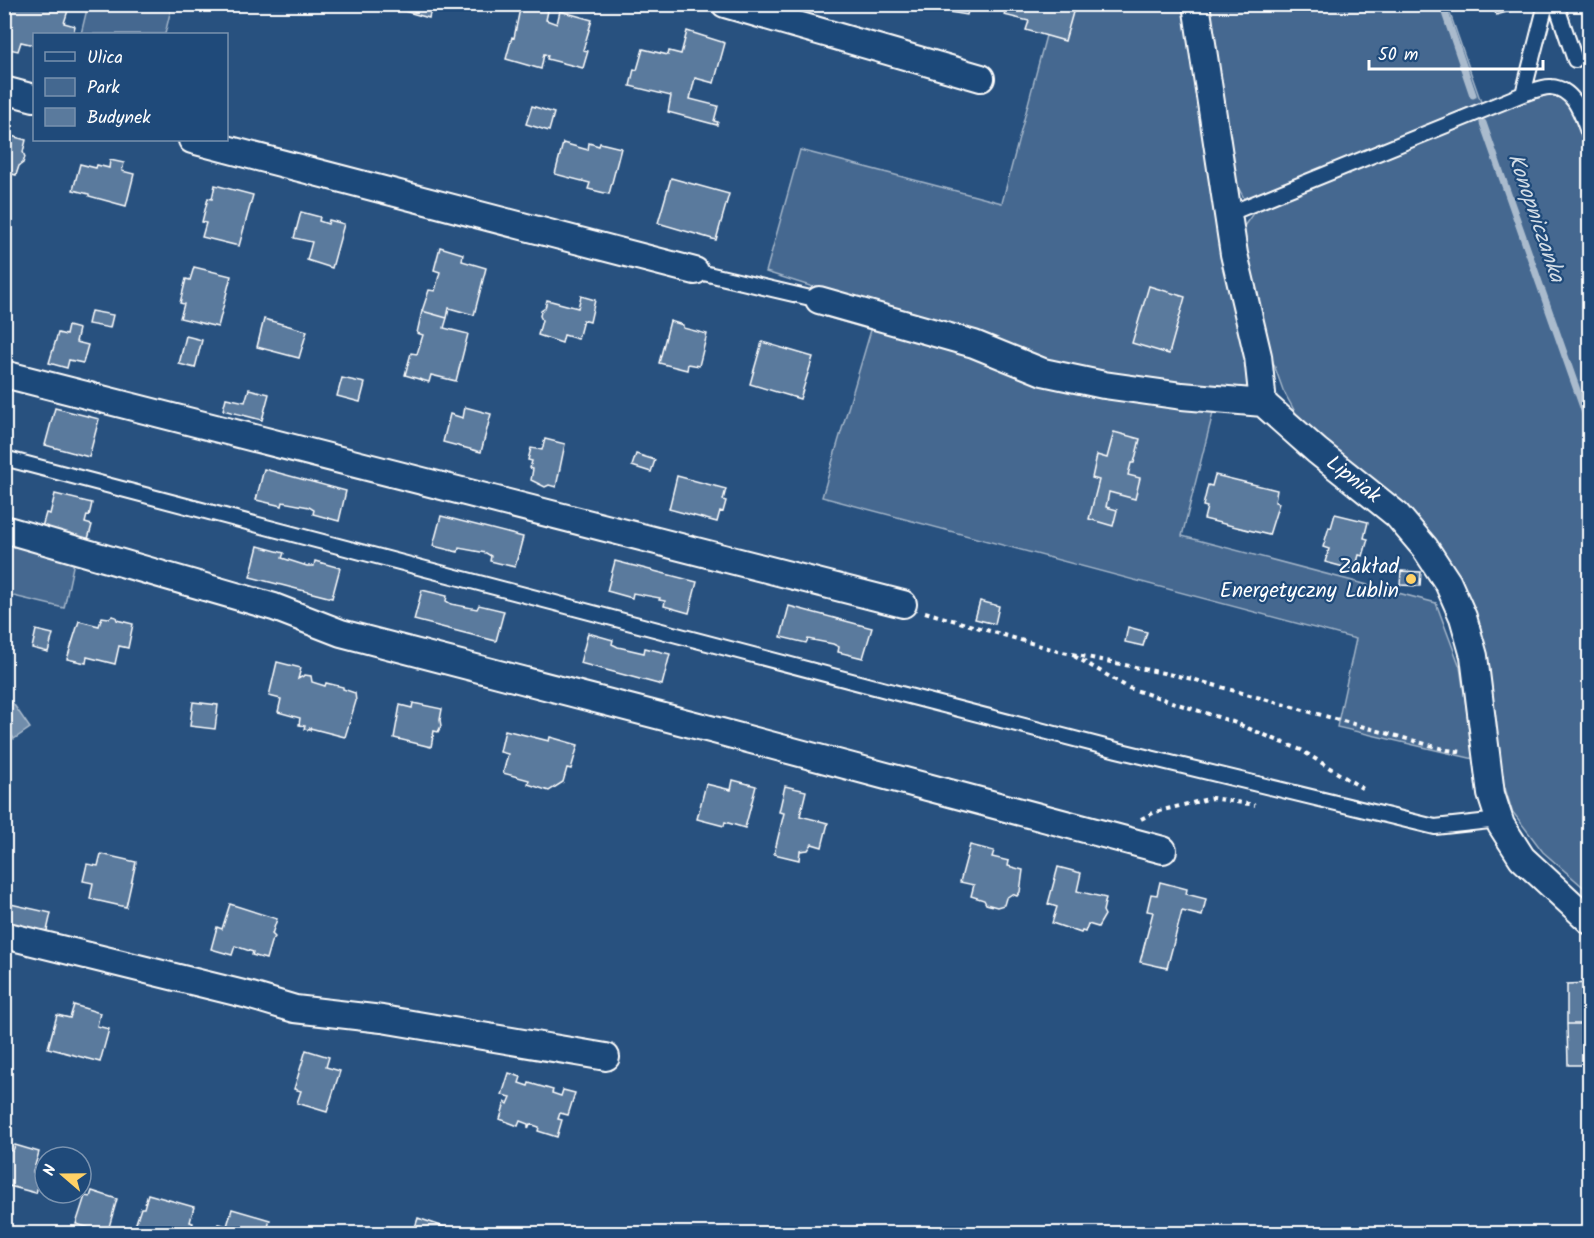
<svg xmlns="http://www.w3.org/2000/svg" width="1594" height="1238" font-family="Kalam,sans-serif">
	<rect width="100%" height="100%" fill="#28517f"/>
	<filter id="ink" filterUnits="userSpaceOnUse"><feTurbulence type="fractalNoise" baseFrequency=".0167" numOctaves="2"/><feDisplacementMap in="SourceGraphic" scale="12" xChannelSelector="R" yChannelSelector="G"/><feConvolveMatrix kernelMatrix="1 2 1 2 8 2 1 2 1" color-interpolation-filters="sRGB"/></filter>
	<g filter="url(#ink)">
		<path fill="#446890" stroke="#a2b4c8" stroke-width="1.5" d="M 88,5 L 88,4 L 172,5 L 165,34 L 81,34 Z
			M 1054,5 L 1191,5 L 1263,403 L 1216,401 L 1182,536 L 1436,603 L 1460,667 L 1474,759 L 1337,727 L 1356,639 L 822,497 L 871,330 L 826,317 L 832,293 L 766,272 L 800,150 L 1002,203 Z
			M 1204,5 L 1447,5 L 1481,102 L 1253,199 L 1244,198 L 1234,180 Z
			M 1552,94 L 1569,101 L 1590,154 L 1589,892 L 1543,852 L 1512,811 L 1498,765 L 1483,651 L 1402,504 L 1299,419 L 1283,390 L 1262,331 L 1242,229 L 1256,209 L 1521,102 Z
			M 5,539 L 75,557 L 64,608 L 5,594 Z"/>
		<path fill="#718dab" stroke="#aabbcd" stroke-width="1.5" d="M 12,702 L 30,728 L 14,739 L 5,725 L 5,707 Z"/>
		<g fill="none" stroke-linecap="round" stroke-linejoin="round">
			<path stroke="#aabbcd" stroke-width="7" d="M 1442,4 L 1473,95
				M 1483,123 L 1590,427"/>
		</g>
		<path fill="#5a7a9d" stroke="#fff" stroke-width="1.5" d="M 4,4 L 70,4 L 64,23 L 75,26 L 73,34 L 34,34 L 34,45 L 21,42 L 18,51 L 4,48 Z
			M 398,4 L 432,4 L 429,18 L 397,9 Z
			M 521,4 L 548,11 L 546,20 L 557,24 L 560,11 L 592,20 L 583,50 L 588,51 L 583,68 L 547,59 L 548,55 L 544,54 L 541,69 L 506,59 L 512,37 L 514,38 Z
			M 933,4 L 970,4 L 967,15 L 944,11 L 944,9 L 932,6 Z
			M 1007,4 L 1075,5 L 1065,41 L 1026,30 L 1029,21 L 1004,15 Z
			M 1493,4 L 1532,4 L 1532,5 L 1496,15 Z
			M 687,31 L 725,43 L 714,83 L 695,78 L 690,99 L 718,106 L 714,121 L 718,122 L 717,125 L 668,112 L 671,96 L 630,86 L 634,69 L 637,70 L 643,49 L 668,55 L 669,51 L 681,54 Z
			M 532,106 L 554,113 L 549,131 L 526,124 Z
			M 4,134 L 26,140 L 23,152 L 25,157 L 23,163 L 19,166 L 16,175 L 4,172 Z
			M 563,143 L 588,150 L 589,143 L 599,146 L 600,143 L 621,148 L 609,194 L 588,189 L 590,183 L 555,174 Z
			M 110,160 L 124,163 L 122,171 L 134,174 L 126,206 L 89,196 L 89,194 L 73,190 L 80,164 L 96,168 L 97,165 L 109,168 Z
			M 671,178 L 729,194 L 716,240 L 658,223 Z
			M 215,185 L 253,195 L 239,246 L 202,237 L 206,223 L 202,222 L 208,198 L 212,199 Z
			M 301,212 L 320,217 L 319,221 L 328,224 L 329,220 L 344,224 L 332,268 L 307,260 L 312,242 L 294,238 Z
			M 440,247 L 463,254 L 462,261 L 486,268 L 474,315 L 449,308 L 447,318 L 422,311 L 429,290 L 435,291 L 440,272 L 434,270 Z
			M 194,267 L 231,276 L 218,327 L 180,318 L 184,304 L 180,303 L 186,279 L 190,280 Z
			M 1149,286 L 1185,297 L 1169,354 L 1132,343 Z
			M 581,296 L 595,300 L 590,322 L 583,320 L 578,339 L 564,335 L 562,343 L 538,335 L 542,320 L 540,316 L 541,311 L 545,308 L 547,300 L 578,308 Z
			M 91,311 L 113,315 L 110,328 L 88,324 Z
			M 422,311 L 447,318 L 444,328 L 468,334 L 456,381 L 431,375 L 429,382 L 405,375 L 411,353 L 417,354 L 423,335 L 417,333 Z
			M 264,319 L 307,331 L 299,358 L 257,347 Z
			M 670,321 L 683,325 L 683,328 L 707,334 L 699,366 L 688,364 L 687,370 L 659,363 Z
			M 68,326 L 79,329 L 76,342 L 88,345 L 83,363 L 69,360 L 67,368 L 49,363 L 58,333 L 66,335 Z
			M 186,336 L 202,340 L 195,368 L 179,364 Z
			M 762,342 L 813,357 L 800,399 L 750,384 Z
			M 342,378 L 365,383 L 360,402 L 337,396 Z
			M 249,389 L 269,394 L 262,420 L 223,410 L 226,398 L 245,402 Z
			M 465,407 L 491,414 L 481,452 L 443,442 L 450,414 L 463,418 Z
			M 55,408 L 99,419 L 89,457 L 45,445 Z
			M 1114,432 L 1140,439 L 1134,463 L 1131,463 L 1128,475 L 1140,478 L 1135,499 L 1109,492 L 1106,507 L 1117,510 L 1113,526 L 1089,519 L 1099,480 L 1092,478 L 1097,455 L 1107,458 Z
			M 545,439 L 565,444 L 556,487 L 549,485 L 545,487 L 531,480 L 533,469 L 530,468 L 532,461 L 528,460 L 531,448 L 542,450 Z
			M 636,454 L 655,460 L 651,472 L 632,466 Z
			M 264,469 L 346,491 L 339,521 L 313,514 L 314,510 L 309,507 L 283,502 L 282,506 L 256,500 Z
			M 1215,475 L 1277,490 L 1275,502 L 1279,503 L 1269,535 L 1204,519 L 1207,507 L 1203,506 L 1208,485 L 1212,486 Z
			M 677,476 L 726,489 L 723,500 L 726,501 L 723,512 L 720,511 L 717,522 L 669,509 Z
			M 55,494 L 92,503 L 89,516 L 87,515 L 85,523 L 92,525 L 88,539 L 42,527 L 46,513 L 50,514 Z
			M 1335,514 L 1368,522 L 1364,538 L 1368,539 L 1363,556 L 1359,555 L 1355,570 L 1325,562 L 1329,549 L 1323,547 L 1329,527 L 1331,528 Z
			M 441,516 L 523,537 L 515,567 L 490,561 L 491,556 L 486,553 L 459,548 L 458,552 L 433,546 Z
			M 258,546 L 284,553 L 282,558 L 307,566 L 314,566 L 315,561 L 340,568 L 332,598 L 250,577 Z
			M 615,561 L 697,582 L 689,613 L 664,606 L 665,601 L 659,600 L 660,598 L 633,593 L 632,598 L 607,591 Z
			M 1401,571 L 1421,572 L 1420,586 L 1400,585 Z
			M 422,590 L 447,596 L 446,601 L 451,604 L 477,609 L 479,605 L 504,611 L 496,641 L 414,620 Z
			M 980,601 L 999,606 L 995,624 L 975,619 Z
			M 789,606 L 872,628 L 863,658 L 838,652 L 839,647 L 833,644 L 808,639 L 806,643 L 781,637 Z
			M 112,616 L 116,617 L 117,620 L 133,624 L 128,648 L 119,646 L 115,664 L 87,657 L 86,663 L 67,659 L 79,621 L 99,626 L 102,617 L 109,618 Z
			M 1128,627 L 1147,632 L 1143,646 L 1125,642 Z
			M 36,630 L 53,634 L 48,652 L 32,648 Z
			M 588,633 L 613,640 L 612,644 L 618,647 L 644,653 L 645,648 L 670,654 L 662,685 L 580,663 Z
			M 277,662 L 301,668 L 298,679 L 305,675 L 311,676 L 312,682 L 325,686 L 326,683 L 343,687 L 343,689 L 355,693 L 356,701 L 345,737 L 310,728 L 310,730 L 304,729 L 305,726 L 299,725 L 300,718 L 278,712 L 281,699 L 269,696 Z
			M 193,702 L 218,705 L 215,729 L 190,726 Z
			M 413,703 L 442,709 L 440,720 L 441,726 L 438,732 L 434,731 L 431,747 L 394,738 L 400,705 L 412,708 Z
			M 505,730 L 549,741 L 550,737 L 578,745 L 571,769 L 567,768 L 563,782 L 549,791 L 528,784 L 529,780 L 503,773 L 508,754 L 500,752 Z
			M 733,780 L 756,786 L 745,828 L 725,822 L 724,826 L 697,819 L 706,784 L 731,790 Z
			M 785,786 L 806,791 L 800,816 L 828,823 L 822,847 L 812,844 L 808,850 L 800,851 L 799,860 L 774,854 L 784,813 L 779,812 Z
			M 970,845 L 994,851 L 992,857 L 1009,861 L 1008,866 L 1023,870 L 1020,892 L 1017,896 L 1012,894 L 1006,898 L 1004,905 L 997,907 L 986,904 L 984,900 L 971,896 L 974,885 L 960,882 Z
			M 101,854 L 136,862 L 126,907 L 90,899 L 93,883 L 83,881 L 87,864 L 98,866 Z
			M 1058,867 L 1081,873 L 1077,891 L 1106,898 L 1103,911 L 1105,915 L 1098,927 L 1088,924 L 1085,932 L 1082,931 L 1081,933 L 1052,923 L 1057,907 L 1048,904 Z
			M 1160,882 L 1187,889 L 1186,894 L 1206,899 L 1202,916 L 1182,911 L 1167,968 L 1140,962 L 1153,912 L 1147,911 L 1151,894 L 1157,895 Z
			M 6,903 L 51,913 L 46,935 L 4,926 Z
			M 230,904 L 277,919 L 272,934 L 275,937 L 271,942 L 266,959 L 252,955 L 253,952 L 235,946 L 232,955 L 211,949 L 217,927 L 222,929 Z
			M 1590,983 L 1590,1024 L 1567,1024 L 1567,984 Z
			M 74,1005 L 100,1013 L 97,1026 L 109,1029 L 100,1062 L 48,1048 L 57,1015 L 70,1018 Z
			M 1567,1024 L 1590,1024 L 1590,1065 L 1568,1065 Z
			M 306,1050 L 329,1057 L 326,1067 L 340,1071 L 327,1112 L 297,1103 L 301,1091 L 294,1089 Z
			M 509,1073 L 521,1077 L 519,1083 L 528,1086 L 529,1083 L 553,1090 L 552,1093 L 561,1096 L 563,1090 L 575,1093 L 568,1115 L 560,1113 L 558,1119 L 562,1120 L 557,1137 L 538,1131 L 539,1127 L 530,1124 L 528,1129 L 528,1124 L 520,1121 L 518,1126 L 500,1119 L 505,1102 L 508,1104 L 511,1097 L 502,1095 Z
			M 15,1145 L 39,1152 L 33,1172 L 41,1175 L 36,1193 L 9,1186 L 6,1200 L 4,1149 L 13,1151 Z
			M 92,1191 L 117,1199 L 107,1234 L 89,1232 L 90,1228 L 76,1224 L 85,1196 L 90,1197 Z
			M 148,1194 L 194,1207 L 190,1222 L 193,1223 L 190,1234 L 137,1233 L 139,1227 L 135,1226 L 141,1208 L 144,1208 Z
			M 232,1209 L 270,1220 L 266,1234 L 215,1234 L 218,1224 L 227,1226 Z
			M 418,1218 L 447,1228 L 445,1234 L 413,1234 Z"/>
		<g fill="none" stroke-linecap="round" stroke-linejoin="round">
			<defs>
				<path id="service" d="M 1556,4 L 1575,60
					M 1523,94 L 1546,4
					M 1228,214 L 1523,94 C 1531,92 1543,86 1551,87 C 1576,89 1582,117 1590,137
					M 695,271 L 819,300
					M 4,458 L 901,694 L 1117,750 L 1435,827 L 1499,820"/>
				<path id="minor" d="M 725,4 L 981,78
					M 1196,4 L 1234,254 L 1258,356 L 1263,403 L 1317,451 L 1397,515 L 1425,548 L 1448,583 L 1463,617 L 1474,656 L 1491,794 L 1501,825 L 1522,858 L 1590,921
					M 4,90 L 34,98
					M 192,140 L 695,271
					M 819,300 L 974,344 L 1043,372 L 1104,385 L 1182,396 L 1263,403
					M 4,374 L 903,604
					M 4,529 L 274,607 L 341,633 L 714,730 L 1163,850
					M 4,935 L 248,995 L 295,1009 L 382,1019 L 606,1057"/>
			</defs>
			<use href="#service" stroke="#fff" stroke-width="18"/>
			<use href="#minor" stroke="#fff" stroke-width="30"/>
			<path stroke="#fff" stroke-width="4" stroke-dasharray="4.5 4.5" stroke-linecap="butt" d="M 925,612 L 1058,651 L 1192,679 L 1447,750 L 1463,752
				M 1074,656 L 1129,688 L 1233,722 L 1301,750 L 1365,790
				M 1141,819 L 1155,812 L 1212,798 L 1255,805"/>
			<use href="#service" stroke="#1f4a7a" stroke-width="14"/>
			<use href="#minor" stroke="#1f4a7a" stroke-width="26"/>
		</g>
	</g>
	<circle fill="#ffd166" stroke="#1f4a7a" stroke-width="2" cx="1411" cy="579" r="6"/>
	<g text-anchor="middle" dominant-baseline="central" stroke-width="4.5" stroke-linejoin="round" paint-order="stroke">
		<g font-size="21" fill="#fff" stroke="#1f4a7a">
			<text transform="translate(1353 480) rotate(38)">Lipniak</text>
		</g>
		<g font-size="21" fill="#fff" stroke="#1f4a7a" text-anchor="end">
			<text x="1399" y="567">Zakład<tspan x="1399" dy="24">Energetyczny Lublin</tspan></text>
		</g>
		<g font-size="22" font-style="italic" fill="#d4dde6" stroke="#1f4a7a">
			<text transform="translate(1535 218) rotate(71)">Konopniczanka</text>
		</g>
	</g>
	<rect width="1594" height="1238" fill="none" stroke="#1f4a7a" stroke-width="24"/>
	<rect x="12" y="12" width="1570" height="1214" fill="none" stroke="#fff" stroke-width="2" filter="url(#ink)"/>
	<rect x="33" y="33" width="195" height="108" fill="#1f4a7a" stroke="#7992af" stroke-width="1.5"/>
	<rect x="45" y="52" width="30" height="9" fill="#1f4a7a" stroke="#7992af" stroke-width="1.5"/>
	<text x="87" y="63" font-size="18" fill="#ffffff">Ulica</text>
	<rect x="45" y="78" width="30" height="18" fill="#446890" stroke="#7992af" stroke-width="1.5"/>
	<text x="87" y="93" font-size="18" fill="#ffffff">Park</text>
	<rect x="45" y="108" width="30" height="18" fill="#5a7a9d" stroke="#7992af" stroke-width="1.5"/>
	<text x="87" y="123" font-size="18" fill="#ffffff">Budynek</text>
	<g transform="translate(63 1175) rotate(290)"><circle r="28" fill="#1f4a7a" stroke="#7992af" stroke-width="1.5"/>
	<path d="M0-4.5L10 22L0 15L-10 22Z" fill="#ffd166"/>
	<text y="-9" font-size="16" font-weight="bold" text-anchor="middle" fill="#ffffff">N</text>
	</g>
	<path d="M1369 60v9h174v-9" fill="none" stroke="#ffffff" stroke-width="3"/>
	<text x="1378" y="60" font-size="18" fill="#ffffff" stroke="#1f4a7a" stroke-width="4.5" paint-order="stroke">50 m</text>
</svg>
